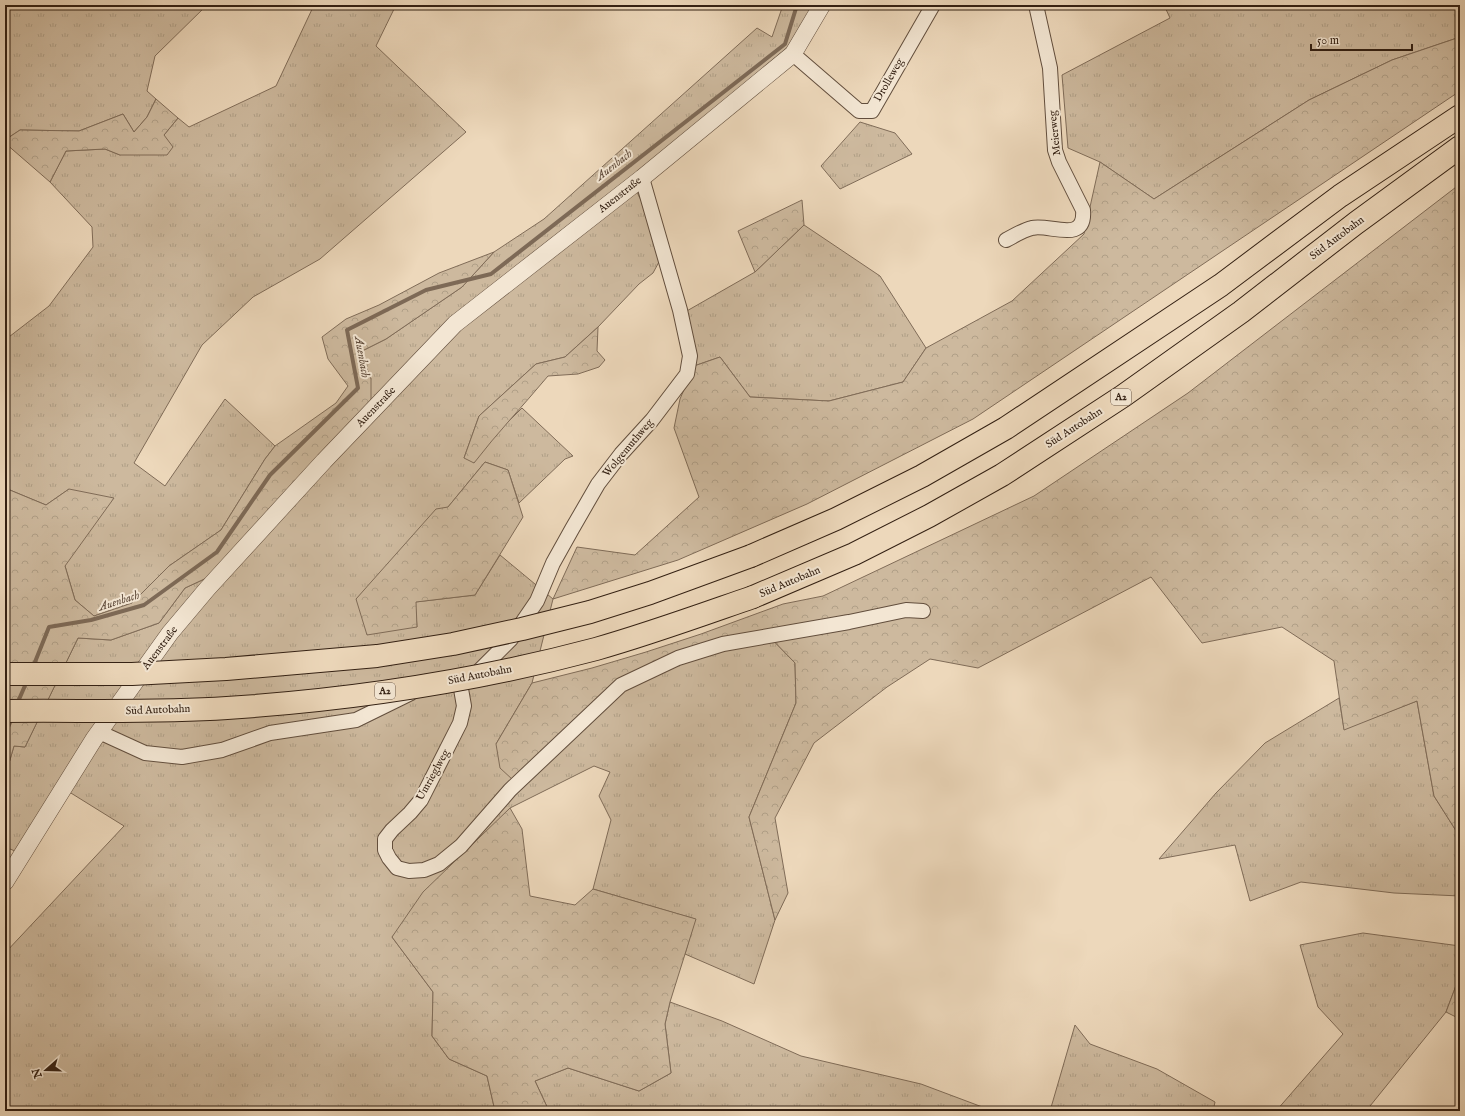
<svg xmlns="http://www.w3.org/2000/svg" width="1465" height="1116" font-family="'IM FELL English',serif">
	<defs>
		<pattern id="grass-tufts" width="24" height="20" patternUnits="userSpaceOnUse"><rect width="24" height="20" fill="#cdb99e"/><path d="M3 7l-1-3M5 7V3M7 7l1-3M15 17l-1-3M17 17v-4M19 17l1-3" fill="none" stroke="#b09f87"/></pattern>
		<pattern id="forest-crowns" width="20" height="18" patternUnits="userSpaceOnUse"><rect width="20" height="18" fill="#cdb99e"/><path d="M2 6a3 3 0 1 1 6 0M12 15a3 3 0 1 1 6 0" fill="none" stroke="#b09f87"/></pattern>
	</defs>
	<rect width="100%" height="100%" fill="#edd8bb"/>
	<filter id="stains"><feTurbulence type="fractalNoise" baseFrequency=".005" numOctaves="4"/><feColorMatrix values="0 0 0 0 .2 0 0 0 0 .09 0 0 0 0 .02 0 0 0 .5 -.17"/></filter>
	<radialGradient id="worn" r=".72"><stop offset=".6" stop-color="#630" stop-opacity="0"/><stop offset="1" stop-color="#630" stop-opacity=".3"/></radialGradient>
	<path fill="url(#grass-tufts)" stroke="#806c58" d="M 12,5 L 207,5 L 155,56 L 147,91 L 156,99 L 147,117 L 134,132 L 123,114 L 79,131 L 20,130 L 5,140 L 5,15 L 10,10 Z
		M 314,5 L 396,5 L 376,46 L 466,132 L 320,259 L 253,297 L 202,345 L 134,463 L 165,486 L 225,399 L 275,446 L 265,459 L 221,530 L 169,566 L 132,603 L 94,616 L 75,600 L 65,566 L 69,489 L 46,505 L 5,488 L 5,340 L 49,306 L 93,247 L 92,227 L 50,182 L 66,151 L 105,149 L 120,155 L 164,135 L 178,118 L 189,127 L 276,86 Z
		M 783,5 L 813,5 L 787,48 L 630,178 L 643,204 L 660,260 L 653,273 L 639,284 L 598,327 L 565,357 L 536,364 L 479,416 L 464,458 L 499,431 L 522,408 L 573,456 L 565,459 L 519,503 L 508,470 L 485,462 L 448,507 L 356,599 L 417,627 L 415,602 L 475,595 L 500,555 L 553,599 L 532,683 L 496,744 L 621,681 L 764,631 L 795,663 L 796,703 L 749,817 L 775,920 L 754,984 L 685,954 L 695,919 L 593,889 L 611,820 L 599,796 L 610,772 L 594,766 L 510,808 L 392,937 L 433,992 L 432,1036 L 449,1059 L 487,1076 L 495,1111 L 5,1111 L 5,953 L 124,826 L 58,785 L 15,851 L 5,847 L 5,777 L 14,746 L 25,747 L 78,638 L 111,640 L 159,623 L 185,588 L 213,575 L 371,379 L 360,352 L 386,339 L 462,287 L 494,252 L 544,219 L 757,28 L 772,37 Z
		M 1164,5 L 1460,5 L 1460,37 L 1392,60 L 1309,100 L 1154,199 L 1100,162 L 1068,148 L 1062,75 L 1170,18 Z
		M 860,122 L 895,133 L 912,154 L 840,189 L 821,166 Z
		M 804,225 L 880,276 L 926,348 L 903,382 L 829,401 L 750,397 L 720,357 L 694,366 L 678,316 L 755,272 Z
		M 1339,698 L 1344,729 L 1417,701 L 1434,796 L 1460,837 L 1460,896 L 1394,893 L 1301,882 L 1250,901 L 1235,845 L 1159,859 L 1216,793 L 1265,743 Z
		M 1363,933 L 1460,946 L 1460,975 L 1446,1012 L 1366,1111 L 1276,1111 L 1343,1034 L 1318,1007 L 1300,945 Z
		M 670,1002 L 722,1021 L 801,1056 L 921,1084 L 993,1111 L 549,1111 L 535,1081 L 568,1068 L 639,1091 L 671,1073 L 665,1024 Z
		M 1075,1025 L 1090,1044 L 1157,1069 L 1215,1102 L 1213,1111 L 1050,1111 Z"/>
	<path fill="url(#forest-crowns)" stroke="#806c58" d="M 1460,37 L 1460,91 L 973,419 L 807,504 L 678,560 L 553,599 L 577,547 L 635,555 L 699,497 L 674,428 L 680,399 L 694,366 L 720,357 L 750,397 L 829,401 L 903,382 L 926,348 L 1012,301 L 1084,234 L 1100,162 L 1154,199 L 1309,100 L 1392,60 Z
		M 156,99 L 178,118 L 164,135 L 173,147 L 167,155 L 120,155 L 105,149 L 66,151 L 50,182 L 5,143 L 5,140 L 20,130 L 79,131 L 123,114 L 134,132 L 147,117 Z
		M 1460,184 L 1460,837 L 1434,796 L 1417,701 L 1344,730 L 1334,661 L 1282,627 L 1202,643 L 1151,577 L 978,668 L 930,659 L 887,687 L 814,743 L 775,818 L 788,893 L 775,920 L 749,817 L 796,703 L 795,663 L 764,631 L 621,681 L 513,780 L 500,768 L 496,744 L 532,683 L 592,668 L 646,652 L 701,634 L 783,604 L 823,596 L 1034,496 L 1188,393 Z
		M 802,200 L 804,225 L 755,272 L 738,231 Z
		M 494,252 L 462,287 L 386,339 L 360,352 L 371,379 L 371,401 L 213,575 L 185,588 L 159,623 L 111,640 L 78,638 L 25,747 L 14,746 L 5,777 L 5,488 L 46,505 L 69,489 L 114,498 L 65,566 L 75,600 L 94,616 L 132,603 L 169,566 L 221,530 L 265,459 L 275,446 L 336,403 L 348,386 L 328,359 L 322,337 L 346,319 L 379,305 L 439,273 Z
		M 598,327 L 597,351 L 605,360 L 599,367 L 578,374 L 548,376 C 523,406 497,433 474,463 L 464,458 L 479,416 L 536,364 L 565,357 Z
		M 485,462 L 508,470 L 523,517 L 475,595 L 416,602 L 417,627 L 367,635 L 356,599 L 436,509 L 448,507 Z
		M 510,808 L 522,829 L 530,896 L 575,905 L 593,889 L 696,919 L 670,1002 L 665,1024 L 671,1073 L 639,1091 L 568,1068 L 535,1081 L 549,1111 L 495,1111 L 487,1076 L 449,1059 L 432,1036 L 433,992 L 392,937 L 423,892 Z
		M 1460,975 L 1460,1019 L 1446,1012 Z"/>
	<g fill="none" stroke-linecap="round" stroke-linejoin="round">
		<path stroke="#7d6956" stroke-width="4" d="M 33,667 L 49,627 L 91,620 L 144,605 L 217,552 L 270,475 L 358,388 L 347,330 L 426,290 L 491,274 L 785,44 L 797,5
			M 17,704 L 27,681
			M 5,734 L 12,718"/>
		<defs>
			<path id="minor" d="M 793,54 L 859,111 L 872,111 L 933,5
				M 1006,240 C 1014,236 1023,230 1032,228 C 1048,223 1086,245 1083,210 L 1059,162 L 1055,150 L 1050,68 L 1036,5
				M 474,676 L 511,639 L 537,601 L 553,563 L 572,529 L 598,484 L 621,454 L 652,420 L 687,374 L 690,356 L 680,310 L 642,178
				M 461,689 L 464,706 L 460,723 L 421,800 L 410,813 L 392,830 L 385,839 L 385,850 L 389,858 L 397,868 L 409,871 L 424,870 L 439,864 L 461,846 L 510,790 L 621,685 L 678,658 L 723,644 L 849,622 L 906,610 L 923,611
				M 99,732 L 145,753 L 182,757 L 222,750 L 270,733 L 356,720 L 411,693"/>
			<path id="tertiary" d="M 5,882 L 94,739 L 170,633 L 207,589 L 324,461 L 455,324 L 642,178 L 793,54 L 822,5"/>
			<path id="motorway" d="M 751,556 L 836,519 L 922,476 L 1006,428 L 1221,285 L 1340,196 L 1460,116
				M 753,597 L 854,554 L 929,516 L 1002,475 L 1123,396 L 1241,312 L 1356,223 L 1460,147"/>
		</defs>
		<use href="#minor" stroke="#624e3d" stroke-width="16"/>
		<use href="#tertiary" stroke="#624e3d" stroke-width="18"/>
		<use href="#motorway" stroke="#332013" stroke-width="24"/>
		<use href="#minor" stroke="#f3e6d3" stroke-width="14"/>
		<use href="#tertiary" stroke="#f3e6d3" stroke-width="17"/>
		<use href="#motorway" stroke="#edd8bb" stroke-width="22"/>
		<defs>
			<path id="motorway-bridge" d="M 5,674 L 132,674 L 226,669 L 377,656 L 453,644 L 522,629 L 590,612 L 650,593 L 751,556
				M 5,711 C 79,710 153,713 227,708 C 351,700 476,681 596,649 C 649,634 701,615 753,597"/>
		</defs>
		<use href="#motorway-bridge" stroke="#332013" stroke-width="24" stroke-linecap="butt"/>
		<use href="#motorway-bridge" stroke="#edd8bb" stroke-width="22"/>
	</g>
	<g text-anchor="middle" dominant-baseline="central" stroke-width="4" stroke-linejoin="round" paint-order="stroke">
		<g fill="#f3e6d3" stroke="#6d5b4d" stroke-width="1">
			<rect x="1111" y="389" width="20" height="16" rx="3"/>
			<rect x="375" y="683" width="20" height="16" rx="3"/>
		</g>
		<g font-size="10" font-weight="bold" fill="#332013">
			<text x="1121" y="397">A2</text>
			<text x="385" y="691">A2</text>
		</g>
		<g font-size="11" fill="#332013" stroke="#f3e6d3">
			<text transform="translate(889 80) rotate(-60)">Drolleweg</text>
			<text transform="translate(1055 133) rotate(-96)">Meierweg</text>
			<text transform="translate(620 195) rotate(-38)">Auenstraße</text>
			<text transform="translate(1337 238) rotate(-37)">Süd Autobahn</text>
			<text transform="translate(376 407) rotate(-46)">Auenstraße</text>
			<text transform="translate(1074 428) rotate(-33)">Süd Autobahn</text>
			<text transform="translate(628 448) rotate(-50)">Wolgemuthweg</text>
			<text transform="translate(790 582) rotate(-23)">Süd Autobahn</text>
			<text transform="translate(160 648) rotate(-53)">Auenstraße</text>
			<text transform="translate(480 675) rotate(-11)">Süd Autobahn</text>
			<text transform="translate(158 710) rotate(-2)">Süd Autobahn</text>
			<text transform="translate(433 775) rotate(-61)">Umrieglweg</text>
		</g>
		<g font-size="12" font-style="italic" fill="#5e4a3a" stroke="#f3e6d3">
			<text transform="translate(614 165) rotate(-38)">Auenbach</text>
			<text transform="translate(362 357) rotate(80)">Auenbach</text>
			<text transform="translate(119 601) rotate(-18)">Auenbach</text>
		</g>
	</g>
	<rect width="1465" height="1116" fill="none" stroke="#edd8bb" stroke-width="20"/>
	<rect x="6" y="6" width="1453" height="1104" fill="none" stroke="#332013" stroke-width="2"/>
	<rect x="10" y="10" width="1445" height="1096" fill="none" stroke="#332013"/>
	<g transform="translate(46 1070) rotate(250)" stroke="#f3e6d3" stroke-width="3" paint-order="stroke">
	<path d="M0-3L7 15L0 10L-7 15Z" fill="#332013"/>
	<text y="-6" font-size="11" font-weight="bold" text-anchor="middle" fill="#332013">N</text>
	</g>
	<path d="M1311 44v6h101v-6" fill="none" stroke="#332013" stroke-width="2"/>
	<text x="1317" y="44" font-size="12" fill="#332013" stroke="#f3e6d3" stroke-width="3" paint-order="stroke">50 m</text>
	<rect width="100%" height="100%" filter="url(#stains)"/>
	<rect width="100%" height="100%" fill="url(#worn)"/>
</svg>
